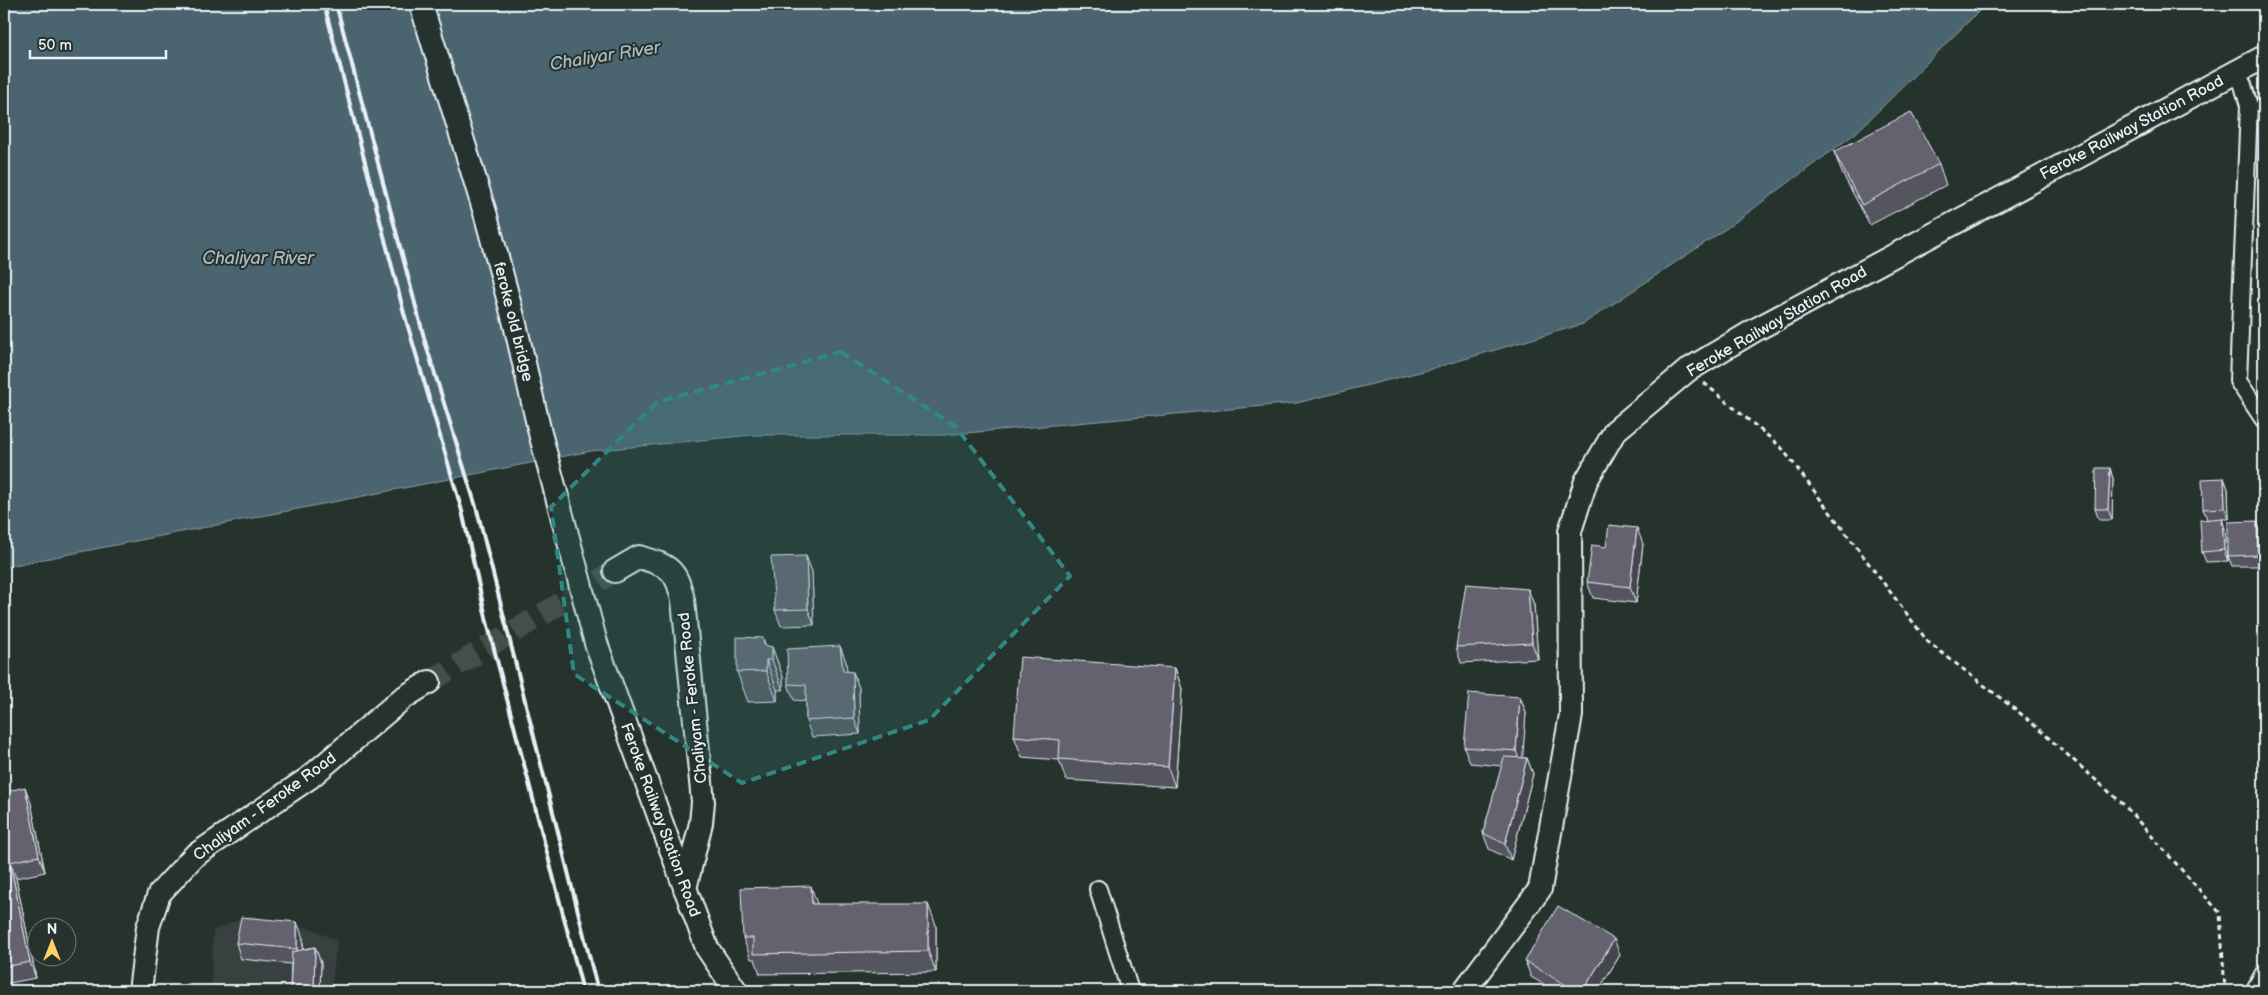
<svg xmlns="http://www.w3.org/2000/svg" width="2268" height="995" font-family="'Balsamiq Sans',sans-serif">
	<rect width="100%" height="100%" fill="#26332d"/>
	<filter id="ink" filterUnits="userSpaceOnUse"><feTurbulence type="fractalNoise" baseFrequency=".02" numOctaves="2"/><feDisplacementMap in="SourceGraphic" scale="10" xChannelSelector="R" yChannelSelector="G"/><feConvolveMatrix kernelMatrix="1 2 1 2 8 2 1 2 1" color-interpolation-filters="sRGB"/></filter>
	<g filter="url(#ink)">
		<path fill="#384140" d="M 250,915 L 312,929 L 337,941 L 332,980 L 333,991 L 211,991 L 213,931 Z"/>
		<path fill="#4c6570" stroke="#8a9da6" d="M 33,4 L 1989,4 L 1985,5 L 1856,133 L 1727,228 L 1583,324 L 1424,371 L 1297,403 L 944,435 L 751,435 L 591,451 L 4,567 L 4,8 Z"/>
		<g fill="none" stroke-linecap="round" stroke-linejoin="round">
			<path stroke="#43504b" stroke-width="22" stroke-dasharray="22 11" stroke-linecap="butt" d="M 429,682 L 615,571"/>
			<defs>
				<path id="street" d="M 2236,72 L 2243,85 L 2249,106 L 2238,381 L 2264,420
					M 1098,889 L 1130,991
					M 2254,991 L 2264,973"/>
				<path id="secondary" d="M 615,571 L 639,557 C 670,566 676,569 683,600 L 703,802 L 701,823 L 685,889
					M 596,643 L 707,948 L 736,991
					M 140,991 L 148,927 L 159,894 L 194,856 L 309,778 L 403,698 L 429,682
					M 1464,991 L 1540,889 L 1571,715 L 1570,531 L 1586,481 L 1615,431 L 1688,370 L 1755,330 L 2264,57"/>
			</defs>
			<use href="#street" stroke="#e8f1f8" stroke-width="20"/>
			<use href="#secondary" stroke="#e8f1f8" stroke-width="26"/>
			<path stroke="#e8f1f8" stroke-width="3" stroke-dasharray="5 4" stroke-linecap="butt" d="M 1704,383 L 1781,447 L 1928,642 L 2025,717 L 2124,805 L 2220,913 L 2225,991"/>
			<use href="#street" stroke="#26332d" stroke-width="16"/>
			<use href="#secondary" stroke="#26332d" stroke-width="22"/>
			<path stroke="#e8f1f8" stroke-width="4" d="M 324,4 L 404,313 L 462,511 L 487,622 L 583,991
				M 336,4 L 426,345 L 477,510 L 598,991"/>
			<defs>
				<path id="secondary-bridge" d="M 421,4 L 486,216 L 515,324 L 540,433 L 596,643"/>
			</defs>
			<use href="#secondary-bridge" stroke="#e8f1f8" stroke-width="26" stroke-linecap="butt"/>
			<use href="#secondary-bridge" stroke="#26332d" stroke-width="22"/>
		</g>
		<path fill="#55545f" stroke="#e8f1f8" d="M 1834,152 L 1939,164 L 1946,185 L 1870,225 L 1842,173 Z
			M 2110,468 L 2113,479 L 2112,520 L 2099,520 L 2095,509 Z
			M 2224,478 L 2228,489 L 2229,519 L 2222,519 L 2225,529 L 2228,561 L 2206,562 L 2202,552 L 2207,519 L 2203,509 Z
			M 2261,532 L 2262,566 L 2232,566 L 2228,556 Z
			M 1643,544 L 1636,603 L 1593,598 L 1587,582 Z
			M 806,556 L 812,572 L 814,625 L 781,626 L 775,610 Z
			M 1528,589 L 1534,605 L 1538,659 L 1461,663 L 1456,647 Z
			M 763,638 L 766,646 L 772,647 L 783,677 L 783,690 L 777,690 L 777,701 L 748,702 L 737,672 Z
			M 840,646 L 846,662 L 847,672 L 853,672 L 859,688 L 860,734 L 812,737 L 806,721 L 806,701 L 794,700 L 788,684 Z
			M 1175,668 L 1182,689 L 1175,787 L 1066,780 L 1059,760 L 1022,757 L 1014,736 Z
			M 1520,697 L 1526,713 L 1522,758 L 1527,758 L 1533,774 L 1511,860 L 1489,849 L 1483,833 L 1502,766 L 1470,763 L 1464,747 Z
			M 4,792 L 31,803 L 45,872 L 16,878 L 36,978 L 4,984 Z
			M 817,904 L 936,925 L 936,972 L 760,974 L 755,959 L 751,959 L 743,938 Z
			M 303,938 L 303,949 L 315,947 L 321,963 L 320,991 L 290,991 L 291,964 L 241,959 L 236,943 Z
			M 1620,955 L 1598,991 L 1555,991 L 1531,977 L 1525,961 Z"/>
		<path fill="#45454d" stroke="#e8f1f8" d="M 2110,468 L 2113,479 L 2112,520 L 2108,509 Z
			M 2224,478 L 2228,489 L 2229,519 L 2225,508 Z
			M 2222,518 L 2225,529 L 2228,561 L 2224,550 Z
			M 2257,521 L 2261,532 L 2262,566 L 2258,555 Z
			M 1637,528 L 1643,544 L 1636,603 L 1630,587 Z
			M 806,556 L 812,572 L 814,625 L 808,609 Z
			M 1528,589 L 1534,605 L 1538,659 L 1532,643 Z
			M 840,646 L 846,662 L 849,687 L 843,671 Z
			M 772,647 L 783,677 L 783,690 L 772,660 Z
			M 766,660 L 777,690 L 777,701 L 766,671 Z
			M 1175,668 L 1182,689 L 1175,787 L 1168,767 Z
			M 853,672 L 859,688 L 860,734 L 854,718 Z
			M 1520,697 L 1526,713 L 1522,767 L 1516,751 Z
			M 1527,758 L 1533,774 L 1511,860 L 1505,844 Z
			M 25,787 L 31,803 L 45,872 L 39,856 Z
			M 10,862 L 16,878 L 36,978 L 30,962 Z
			M 811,886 L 818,907 L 812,904 Z
			M 928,904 L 936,925 L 936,972 L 928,951 Z
			M 297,922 L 303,938 L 302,965 L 297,949 Z
			M 1614,939 L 1620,955 L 1598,991 L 1583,991 Z
			M 315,947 L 321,963 L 320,991 L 314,991 Z"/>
		<path fill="#63626e" stroke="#e8f1f8" d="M 1911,112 L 1939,164 L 1862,205 L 1834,152 Z
			M 2096,468 L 2110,468 L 2108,509 L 2095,509 Z
			M 2224,478 L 2225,508 L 2203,509 L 2202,479 Z
			M 2222,518 L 2224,550 L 2202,552 L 2200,520 Z
			M 2257,521 L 2258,555 L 2228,556 L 2228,522 Z
			M 1609,525 L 1637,528 L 1630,587 L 1587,582 L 1592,545 L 1606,547 Z
			M 806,556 L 808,609 L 775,610 L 771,557 Z
			M 1466,584 L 1528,589 L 1532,643 L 1456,647 Z
			M 737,637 L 763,638 L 764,645 L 772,647 L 772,660 L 766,660 L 766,671 L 737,672 Z
			M 840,646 L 843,671 L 853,672 L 854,718 L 806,721 L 806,685 L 788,684 L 787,649 Z
			M 1020,657 L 1175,668 L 1168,767 L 1059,759 L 1060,740 L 1014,736 Z
			M 1469,693 L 1520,697 L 1516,751 L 1464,747 Z
			M 1504,757 L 1527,758 L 1505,844 L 1483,833 Z
			M 25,787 L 39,856 L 10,862 L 30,962 L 4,967 L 4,792 Z
			M 811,886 L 812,904 L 928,904 L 928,951 L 753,954 L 753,938 L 743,938 L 741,888 Z
			M 1558,906 L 1614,939 L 1583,991 L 1576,991 L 1525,961 Z
			M 241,917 L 297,922 L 297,949 L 236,943 Z
			M 315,947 L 314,991 L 290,991 L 292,952 Z"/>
	</g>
	<path fill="#308883" fill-opacity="0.2" stroke="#308883" stroke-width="4" stroke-dasharray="10 6" stroke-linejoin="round" d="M 841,352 L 955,426 L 1070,576 L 929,720 L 742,783 L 574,674 L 551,507 L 657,402 Z"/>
	<g text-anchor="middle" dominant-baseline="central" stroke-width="4" stroke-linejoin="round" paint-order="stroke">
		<g font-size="16" fill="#e8f1f8" stroke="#26332d">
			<text transform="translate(2132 128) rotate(-28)">Feroke Railway Station Road</text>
			<text transform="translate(513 322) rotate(76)">feroke old bridge</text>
			<text transform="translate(1777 322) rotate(-30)">Feroke Railway Station Road</text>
			<text transform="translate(693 698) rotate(-96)">Chaliyam - Feroke Road</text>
			<text transform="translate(265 807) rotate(-36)">Chaliyam - Feroke Road</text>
			<text transform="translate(660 820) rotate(70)">Feroke Railway Station Road</text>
		</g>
		<g font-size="18" font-style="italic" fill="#aab9c2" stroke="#26332d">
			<text transform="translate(605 56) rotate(-9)">Chaliyar River</text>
			<text x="258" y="258">Chaliyar River</text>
		</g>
	</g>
	<rect width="2268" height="995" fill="none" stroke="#26332d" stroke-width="20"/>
	<rect x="10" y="10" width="2248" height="975" fill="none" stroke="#e8f1f8" stroke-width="2" filter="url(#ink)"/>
	<g transform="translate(52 942)"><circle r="24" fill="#26332d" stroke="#747f7e"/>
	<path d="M0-4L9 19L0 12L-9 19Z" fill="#ffd166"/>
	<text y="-8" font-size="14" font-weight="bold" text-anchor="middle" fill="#e8f1f8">N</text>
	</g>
	<path d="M30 50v8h136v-8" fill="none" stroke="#e8f1f8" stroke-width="2.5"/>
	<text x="38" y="50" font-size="15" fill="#e8f1f8" stroke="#26332d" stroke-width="4" paint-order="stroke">50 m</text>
</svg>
